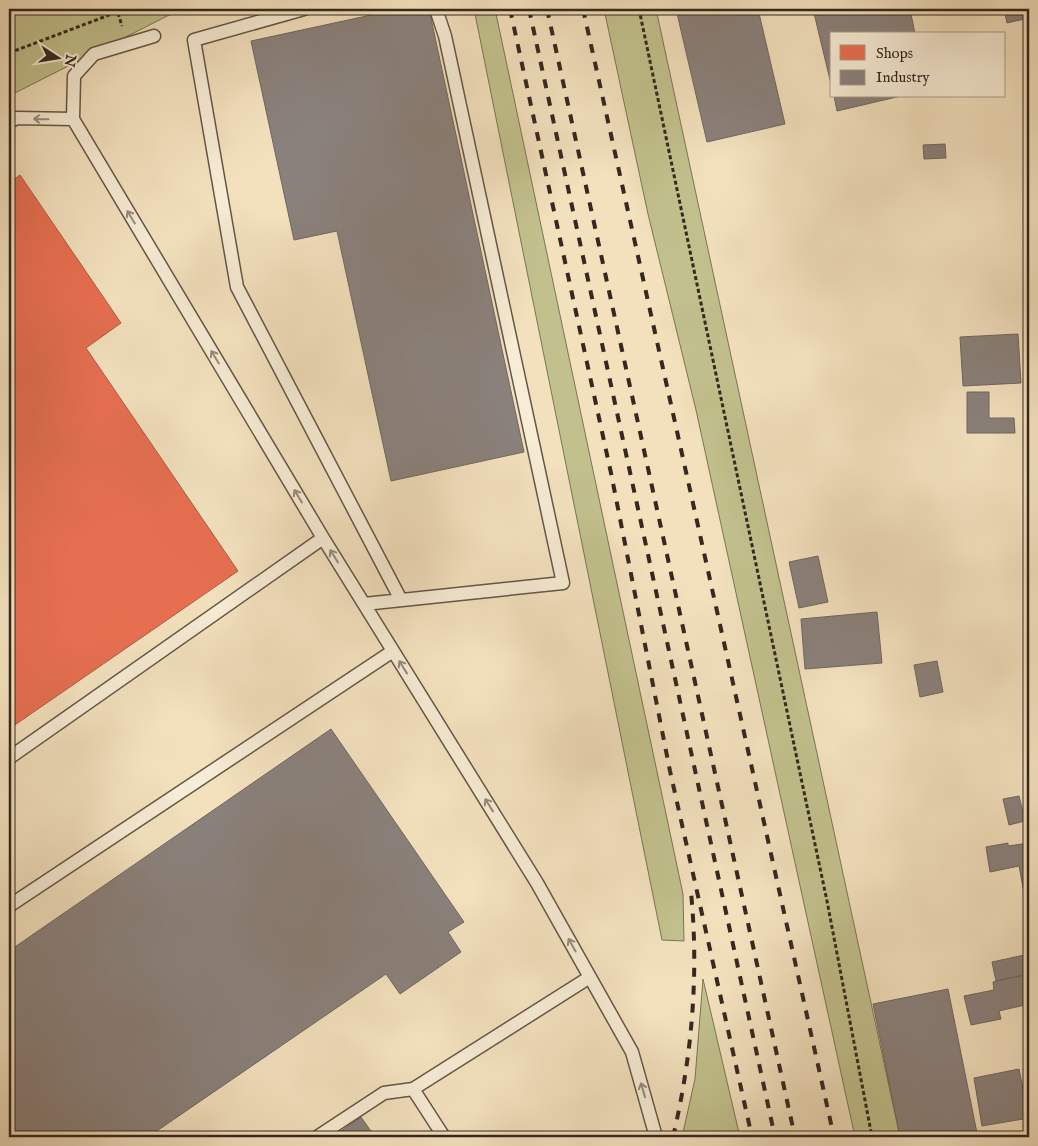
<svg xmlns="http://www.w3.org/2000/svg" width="1038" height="1146" font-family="'IM FELL English',serif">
	<rect width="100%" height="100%" fill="#f3e1be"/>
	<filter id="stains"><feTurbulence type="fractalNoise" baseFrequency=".004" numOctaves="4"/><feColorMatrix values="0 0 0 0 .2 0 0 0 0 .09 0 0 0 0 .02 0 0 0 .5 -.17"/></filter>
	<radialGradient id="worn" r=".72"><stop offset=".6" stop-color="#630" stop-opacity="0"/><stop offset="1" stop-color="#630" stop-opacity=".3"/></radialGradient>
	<path fill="#c2c18d" stroke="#7b7456" d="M 9,9 L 181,9 L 9,96 Z
		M 474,9 L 495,9 L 683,894 L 684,941 L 662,940 Z
		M 604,9 L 656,9 L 900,1137 L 855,1137 L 696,410 L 648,214 Z
		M 703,979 L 740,1137 L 682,1137 L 695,1079 Z"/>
	<path fill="#e76f51" stroke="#b15a42" d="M 20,175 L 121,323 L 86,348 L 238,571 L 9,729 L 9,183 Z"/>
	<path fill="#8a817c" stroke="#706660" d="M 399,9 L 429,9 L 524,452 L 391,481 L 337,231 L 294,240 L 251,41 Z
		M 676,9 L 758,9 L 785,124 L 707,142 Z
		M 813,9 L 910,9 L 915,34 L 832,34 L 832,88 Z
		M 1004,9 L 1029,9 L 1029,18 L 1007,23 Z
		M 834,96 L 901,96 L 837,111 Z
		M 945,144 L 946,158 L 924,159 L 923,145 Z
		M 1018,334 L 1021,383 L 963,386 L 960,337 Z
		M 967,392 L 989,392 L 989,418 L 1014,418 L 1015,433 L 967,433 Z
		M 818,556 L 828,602 L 799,608 L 789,562 Z
		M 877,612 L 882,663 L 805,669 L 801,619 Z
		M 937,661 L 943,692 L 920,697 L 914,665 Z
		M 331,729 L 464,922 L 448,932 L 461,952 L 400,994 L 386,974 L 148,1137 L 9,1137 L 9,951 Z
		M 1019,796 L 1025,821 L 1009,825 L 1003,799 Z
		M 1008,843 L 1008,846 L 1029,843 L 1029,892 L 1024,893 L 1019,866 L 990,872 L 986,847 Z
		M 1029,954 L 1029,974 L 996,981 L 992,962 Z
		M 1029,974 L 1029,1004 L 999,1011 L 1001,1019 L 971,1025 L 964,996 L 994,990 L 993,982 Z
		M 948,989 L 977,1133 L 954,1137 L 900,1137 L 873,1004 Z
		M 1019,1069 L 1029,1118 L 982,1126 L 974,1078 Z
		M 361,1117 L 375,1137 L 333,1137 Z"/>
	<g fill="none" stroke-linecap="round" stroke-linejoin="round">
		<defs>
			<path id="service" d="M 304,9 L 194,40 L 237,287 L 401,600
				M 154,36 L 94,54 L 74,76 L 73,119 L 323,538 L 537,883 L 632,1052 L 656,1137
				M 9,122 L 17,118 L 73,119
				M 364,604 L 563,583 L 445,36 L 436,9
				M 9,758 L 323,538
				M 9,906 L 393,651
				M 413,1089 L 444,1137
				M 317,1137 L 384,1093 L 413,1089 L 590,977"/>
		</defs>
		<use href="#service" stroke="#645647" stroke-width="15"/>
		<path stroke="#34281f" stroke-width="3" stroke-dasharray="4 2.5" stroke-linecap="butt" d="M 639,9 L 827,901 L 872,1137
			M 118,13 L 122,26
			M 9,53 L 125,9"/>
		<use href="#service" stroke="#f7ecd5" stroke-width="12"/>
		<path stroke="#34281f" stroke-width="4" stroke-dasharray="9 9" stroke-linecap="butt" d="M 510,9 L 611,473 L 670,771 L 752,1137
			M 529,9 L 775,1137
			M 547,9 L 795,1137
			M 583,9 L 834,1137
			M 673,1137 C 692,1056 699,975 691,892"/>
	</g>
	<defs><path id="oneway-shaft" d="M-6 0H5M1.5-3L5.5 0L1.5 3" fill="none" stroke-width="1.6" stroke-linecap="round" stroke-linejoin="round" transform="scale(1.25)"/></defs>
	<g stroke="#968a7a">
		<use href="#oneway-shaft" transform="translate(41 119) rotate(-179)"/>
		<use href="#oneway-shaft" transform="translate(131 217) rotate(-121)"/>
		<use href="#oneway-shaft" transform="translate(215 357) rotate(-121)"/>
		<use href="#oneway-shaft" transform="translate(298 496) rotate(-121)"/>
		<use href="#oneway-shaft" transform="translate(334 556) rotate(-122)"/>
		<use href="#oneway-shaft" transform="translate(403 667) rotate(-122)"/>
		<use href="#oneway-shaft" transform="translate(489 805) rotate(-122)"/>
		<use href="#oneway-shaft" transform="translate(572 945) rotate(-119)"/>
		<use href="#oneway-shaft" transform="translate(643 1090) rotate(-106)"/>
	</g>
	<rect width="1038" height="1146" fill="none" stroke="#f3e1be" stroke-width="30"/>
	<rect x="10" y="10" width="1018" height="1126" fill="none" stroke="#34281f" stroke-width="2.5"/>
	<rect x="15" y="15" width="1008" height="1116" fill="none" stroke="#34281f"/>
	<rect x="830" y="32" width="175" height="65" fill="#f7ecd5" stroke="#a99e8c"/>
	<rect x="840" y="45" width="25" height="15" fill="#e76f51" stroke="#a99e8c"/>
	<text x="876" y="58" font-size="15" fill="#34281f">Shops</text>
	<rect x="840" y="70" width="25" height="15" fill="#8a817c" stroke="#a99e8c"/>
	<text x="876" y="82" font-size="15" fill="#34281f">Industry</text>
	<g transform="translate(58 58) rotate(102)" stroke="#f7ecd5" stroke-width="4" paint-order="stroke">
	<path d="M0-4L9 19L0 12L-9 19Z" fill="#34281f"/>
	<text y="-8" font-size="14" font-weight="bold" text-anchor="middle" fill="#34281f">N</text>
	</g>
	<rect width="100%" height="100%" filter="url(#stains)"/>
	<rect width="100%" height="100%" fill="url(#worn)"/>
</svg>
